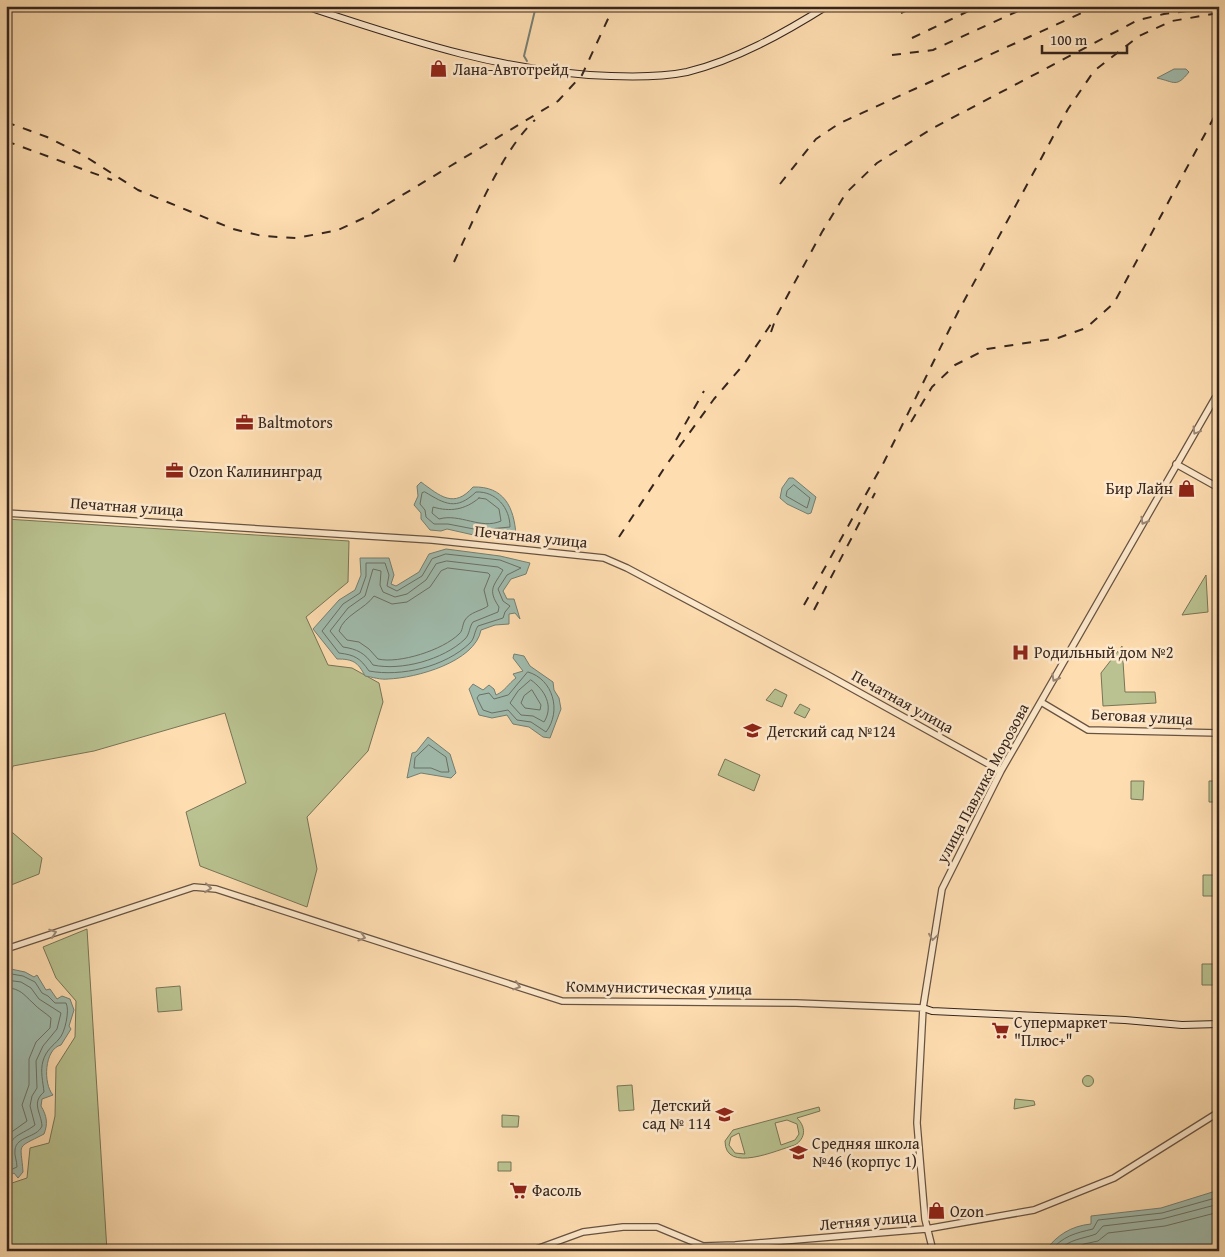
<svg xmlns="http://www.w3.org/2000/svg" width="1225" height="1257" font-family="'Gentium Book Plus',serif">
	<rect width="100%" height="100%" fill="#feddb0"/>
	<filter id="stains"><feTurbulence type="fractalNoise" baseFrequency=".004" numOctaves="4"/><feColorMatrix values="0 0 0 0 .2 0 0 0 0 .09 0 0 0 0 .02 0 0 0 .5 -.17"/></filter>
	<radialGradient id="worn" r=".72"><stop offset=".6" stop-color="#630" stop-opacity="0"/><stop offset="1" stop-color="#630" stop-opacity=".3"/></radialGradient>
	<path fill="#b9c290" stroke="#777457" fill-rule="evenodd" d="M 6,519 L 349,541 L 348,582 L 306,617 L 328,665 L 352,668 L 379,683 L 383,702 L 368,751 L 307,817 L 317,869 L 307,907 L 200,866 L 186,812 L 246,783 L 225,713 L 94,751 L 13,766 L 6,793 Z
		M 1206,575 L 1208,612 L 1182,615 Z
		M 1122,646 L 1125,692 L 1155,692 L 1156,703 L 1103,706 L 1101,673 Z
		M 775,689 L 787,695 L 782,707 L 766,700 Z
		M 800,704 L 810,709 L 805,718 L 794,713 Z
		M 725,759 L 760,775 L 754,791 L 718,775 Z
		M 1131,781 L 1144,781 L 1143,800 L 1131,799 Z
		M 1209,781 L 1219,781 L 1219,802 L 1209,802 Z
		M 6,827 L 42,858 L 39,874 L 6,887 Z
		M 1203,875 L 1219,875 L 1219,896 L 1203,896 Z
		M 87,929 L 107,1251 L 6,1251 L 6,1185 L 27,1178 L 30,1148 L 49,1143 L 55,1116 L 56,1067 L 75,1037 L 76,1001 L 56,978 L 43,947 Z
		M 1202,964 L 1219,964 L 1219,985 L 1202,985 Z
		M 180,986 L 182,1010 L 158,1012 L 156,988 Z
		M1082.5 1081a5.5 5.5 0 1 1 11 0a5.5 5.5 0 1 1-11 0Z
		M 632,1085 L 634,1110 L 619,1111 L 617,1086 Z
		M 1015,1099 L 1034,1101 L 1035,1105 L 1014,1109 Z
		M 819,1107 L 820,1111 L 797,1118 C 806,1127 806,1138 795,1145 C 777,1150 725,1174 725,1141 L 733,1130 ZM 787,1120 L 797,1124 L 799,1134 L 795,1140 L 781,1145 L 775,1123 ZM 739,1133 L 745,1154 L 735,1153 L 729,1145 L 731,1137 Z
		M 502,1115 L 519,1116 L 518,1127 L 502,1127 Z
		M 498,1162 L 511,1162 L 511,1171 L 498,1171 Z"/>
	<path fill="#a0bbad" stroke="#757f74" d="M 1174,69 L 1186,69 L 1189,72 C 1176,88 1175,82 1157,78 Z
		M 789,478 L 793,478 L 816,497 L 811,513 L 808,514 L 787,504 L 780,498 L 782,488 Z
		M 421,482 C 440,496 454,509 473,487 C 504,486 514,507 516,535 L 503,533 L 478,536 L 447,529 L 441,531 L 430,530 L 421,519 L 421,513 L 414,505 L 418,496 L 417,486 Z
		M 446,549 L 500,556 L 530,563 L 526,574 L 511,579 L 503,591 L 507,599 L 514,599 L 520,619 L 515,613 L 509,614 L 509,624 L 495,625 L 481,630 C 475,662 416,678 388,679 C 381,680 372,677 365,676 C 358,662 353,659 337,659 L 313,629 L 339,600 L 355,590 L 361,575 L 360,558 L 389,558 L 394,575 L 391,584 L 396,586 L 419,572 L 429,554 Z
		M 514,654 L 524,656 L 530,666 L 553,682 L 554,690 L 559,698 L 561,709 L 550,738 L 543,737 L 529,727 L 513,724 L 507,715 L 492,718 L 479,715 L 469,689 L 473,684 L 483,690 L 489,685 L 494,689 L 496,695 C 505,691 508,684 516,678 L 513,674 L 523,671 L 513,658 Z
		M 428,737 L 450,754 L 456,773 L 451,778 L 421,773 L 407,778 L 412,753 L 416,752 Z
		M 6,968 L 25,972 L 34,977 L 37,975 L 46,990 L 50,989 L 57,999 L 62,996 L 70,999 L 74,1010 L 69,1026 L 71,1029 L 61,1045 C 44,1049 43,1084 53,1095 L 42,1099 L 41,1106 C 47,1116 48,1124 44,1134 C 15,1149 21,1142 23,1172 L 18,1178 L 14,1173 L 6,1178 Z
		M 1219,1190 L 1219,1251 L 1045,1251 C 1057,1235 1071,1226 1091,1224 L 1091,1216 L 1161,1208 Z"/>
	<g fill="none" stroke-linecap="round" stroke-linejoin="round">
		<path stroke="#6a7066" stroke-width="1" d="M 794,485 L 810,498 L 807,508 L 786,496 L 787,491 Z
			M 425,492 C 445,504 456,511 476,492 C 496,491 510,508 510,527 L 479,530 L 448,524 L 434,524 L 426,517 L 425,510 L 420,504 L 422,493 Z
			M 479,498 L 486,499 L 499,509 L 501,521 C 481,530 460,513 439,519 L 432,513 L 433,507 C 450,512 465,510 479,498 Z
			M 446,554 L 500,560 L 521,568 L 507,575 L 498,589 L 503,601 L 510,606 L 505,612 L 503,618 L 478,626 C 474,632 475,638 470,643 C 445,667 401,677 369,671 C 360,658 355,655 339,653 L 322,631 L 343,604 L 360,593 L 366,576 L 366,563 L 385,563 L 389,575 L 387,586 L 397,591 L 422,576 L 432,559 Z
			M 447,561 L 498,567 L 503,570 C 494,586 487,589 499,607 L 498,612 L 473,622 C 469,627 470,634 465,639 C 443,660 401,671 373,665 C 365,653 357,649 343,647 L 330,631 L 348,608 L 365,596 L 373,569 L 381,571 L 380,585 L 383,592 L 395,597 L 407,594 L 426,580 L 436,564 Z
			M 448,568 L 488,573 L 490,575 L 484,590 L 488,606 C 481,611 470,612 465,620 C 462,625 463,631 459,634 C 443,650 399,664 378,659 L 369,649 L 359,642 L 347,640 L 339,631 C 344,615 365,609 374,596 L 392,604 L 407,602 L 430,587 L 441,571 Z
			M 528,672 C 553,679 562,711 546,732 L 531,722 L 517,720 L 508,710 L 492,713 L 483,710 L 477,698 L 479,695 L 489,693 L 494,699 L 508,695 Z
			M 531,680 C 545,690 554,706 544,722 L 533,716 L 521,715 L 510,703 L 518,691 Z
			M 532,690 L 541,705 L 540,710 L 525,708 L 521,703 L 524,696 Z
			M 429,745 L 446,757 L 449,772 L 441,772 L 431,768 L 414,768 L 415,758 Z
			M 6,973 L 23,976 L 35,982 L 42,993 L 48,996 L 55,1003 L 66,1003 C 70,1010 65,1033 59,1039 C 53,1046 46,1050 43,1061 C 40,1071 43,1082 44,1092 C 31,1103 41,1112 42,1126 C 37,1138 16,1136 15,1150 C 14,1155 17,1161 17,1167 L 6,1172
			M 6,980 L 21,982 L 31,988 L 39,999 L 61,1013 L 57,1029 L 43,1046 L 36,1061 L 37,1088 L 32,1096 L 30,1106 L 35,1125 C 19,1137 5,1135 10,1161 L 6,1164
			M 6,987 C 22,990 22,993 33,1003 C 38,1009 46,1013 51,1018 L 50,1028 L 36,1042 L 29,1059 L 29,1085 L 22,1105 L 27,1121 L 6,1136
			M 1051,1251 C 1062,1236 1076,1233 1093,1229 L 1098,1220 L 1162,1213 L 1219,1197
			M 1059,1251 C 1068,1239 1083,1239 1096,1234 L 1103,1226 L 1162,1219 L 1219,1204
			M 1070,1251 L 1084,1244 L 1098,1241 L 1108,1233 L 1165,1226 L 1219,1212"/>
		<path stroke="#757f74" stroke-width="2" d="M 527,61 L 524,56 L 536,6"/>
		<defs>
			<path id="tertiary" d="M 1176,464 L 1219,488
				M 6,513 L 432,540 L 604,558 L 627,568 L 826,674 L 1001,771
				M 1041,702 L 1088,730 L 1219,733
				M 6,949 L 194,887 L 216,889 L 562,1001 L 796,1003 L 923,1008
				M 531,1251 L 583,1232 L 623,1227 L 657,1227 L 703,1246 L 735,1245 L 926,1229 L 1034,1210 L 1114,1178 L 1219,1112
				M 933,1251 L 925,1219 L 917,1123 L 923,1008 L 942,889 L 1001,771 L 1215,398 L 1219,396"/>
			<path id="secondary" d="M 305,6 C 405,39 504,73 611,76 C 636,77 662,77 687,72 C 736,60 784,33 827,6
				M 923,1008 L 932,1011 L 1125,1020 L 1182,1025 L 1219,1024"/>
		</defs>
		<use href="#tertiary" stroke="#675342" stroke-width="8"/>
		<use href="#secondary" stroke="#35251e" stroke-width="8"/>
		<use href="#tertiary" stroke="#fee9cc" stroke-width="5.5"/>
		<use href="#secondary" stroke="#fee9cc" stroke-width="6"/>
		<path stroke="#35251e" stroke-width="2" stroke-dasharray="9 9" stroke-linecap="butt" d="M 901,13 L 916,6
			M 912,38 L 979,6
			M 892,55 L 933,50 L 1029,6
			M 6,122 L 47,137 L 83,155 L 138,190 L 233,229 L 262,236 L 297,238 L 338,230 L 366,217 L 558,101 L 582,75 L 614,6
			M 6,141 L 112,180
			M 780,184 L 816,139 L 840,123 L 1097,6
			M 454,262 C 473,221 502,150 535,120
			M 771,332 L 777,315 L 822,232 L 846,193 L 877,163 L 933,128 L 1138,20 L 1164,14 L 1196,10
			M 911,422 L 932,387 L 955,365 L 987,349 L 1058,338 L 1086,328 L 1114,303 L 1219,108
			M 676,440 L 704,391
			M 619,537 L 667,464 L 714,399 L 744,364 L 771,324
			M 804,605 L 884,462 L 958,312 L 1068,109 L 1094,71 L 1139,36 L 1172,21 L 1219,13
			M 814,610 L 875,493"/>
	</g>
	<defs><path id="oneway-chevron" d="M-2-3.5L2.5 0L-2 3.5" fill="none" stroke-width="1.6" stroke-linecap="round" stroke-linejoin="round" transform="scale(1.25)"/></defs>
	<g stroke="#9a8775">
		<use href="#oneway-chevron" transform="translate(1196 431) rotate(121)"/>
		<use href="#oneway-chevron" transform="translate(1144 521) rotate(120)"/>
		<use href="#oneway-chevron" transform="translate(1055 678) rotate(120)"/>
		<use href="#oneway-chevron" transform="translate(208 888) rotate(6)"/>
		<use href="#oneway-chevron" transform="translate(53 933) rotate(-18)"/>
		<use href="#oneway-chevron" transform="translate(362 937) rotate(17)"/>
		<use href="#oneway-chevron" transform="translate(933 937) rotate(98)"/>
		<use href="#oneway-chevron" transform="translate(517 986) rotate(18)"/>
	</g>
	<defs>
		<symbol id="shop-bare" viewBox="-9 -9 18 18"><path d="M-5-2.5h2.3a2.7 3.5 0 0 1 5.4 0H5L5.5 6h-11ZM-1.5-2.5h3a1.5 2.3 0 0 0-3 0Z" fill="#8f2418" stroke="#fee9cc" stroke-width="2.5" paint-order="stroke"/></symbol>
		<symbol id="office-bare" viewBox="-9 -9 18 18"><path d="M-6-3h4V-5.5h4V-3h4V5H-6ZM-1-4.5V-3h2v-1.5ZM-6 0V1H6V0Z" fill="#8f2418" stroke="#fee9cc" stroke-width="2.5" paint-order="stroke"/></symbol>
		<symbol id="hospital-bare" viewBox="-9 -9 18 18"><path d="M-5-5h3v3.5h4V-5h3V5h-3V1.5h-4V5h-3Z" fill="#8f2418" stroke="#fee9cc" stroke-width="2.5" paint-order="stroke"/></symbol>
		<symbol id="school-bare" viewBox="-9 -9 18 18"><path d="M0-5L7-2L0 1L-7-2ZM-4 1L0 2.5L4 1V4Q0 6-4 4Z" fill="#8f2418" stroke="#fee9cc" stroke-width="2.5" paint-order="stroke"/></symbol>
		<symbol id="supermarket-bare" viewBox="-9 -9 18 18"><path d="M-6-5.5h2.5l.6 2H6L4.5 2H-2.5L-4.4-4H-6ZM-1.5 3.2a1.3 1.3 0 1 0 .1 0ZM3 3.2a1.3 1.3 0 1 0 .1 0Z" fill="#8f2418" stroke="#fee9cc" stroke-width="2.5" paint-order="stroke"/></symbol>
	</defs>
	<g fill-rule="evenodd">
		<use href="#shop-bare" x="426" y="56" width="25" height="25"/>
		<use href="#office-bare" x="232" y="410" width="25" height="25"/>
		<use href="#office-bare" x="162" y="458" width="25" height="25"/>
		<use href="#shop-bare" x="1174" y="476" width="25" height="25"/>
		<use href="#hospital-bare" x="1008" y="640" width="25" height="25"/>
		<use href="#school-bare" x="740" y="718" width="25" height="25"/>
		<use href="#supermarket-bare" x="988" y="1018" width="25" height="25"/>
		<use href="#school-bare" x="712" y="1102" width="25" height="25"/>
		<use href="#school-bare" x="786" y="1140" width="25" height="25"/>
		<use href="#supermarket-bare" x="506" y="1178" width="25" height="25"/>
		<use href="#shop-bare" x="924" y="1198" width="25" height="25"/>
	</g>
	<g text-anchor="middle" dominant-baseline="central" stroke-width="5" stroke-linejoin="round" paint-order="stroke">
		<g font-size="16" fill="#35251e" stroke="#fee9cc" text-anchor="start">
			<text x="453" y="69">Лана-Автотрейд</text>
			<text x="258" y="422">Baltmotors</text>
			<text x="189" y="471">Ozon Калининград</text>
			<text x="1173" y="488" text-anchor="end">Бир Лайн</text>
			<text x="1034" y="652">Родильный дом №2</text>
			<text x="767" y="731">Детский сад №124</text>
			<text x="1014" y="1022">Супермаркет<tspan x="1014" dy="18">"Плюс+"</tspan></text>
			<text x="711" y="1105" text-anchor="end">Детский<tspan x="711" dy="18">сад № 114</tspan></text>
			<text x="812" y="1143">Средняя школа<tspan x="812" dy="18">№46 (корпус 1)</tspan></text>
			<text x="532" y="1190">Фасоль</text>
			<text x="950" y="1211">Ozon</text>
		</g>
		<g font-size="16" fill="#35251e" stroke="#fee9cc">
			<text transform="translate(127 506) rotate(4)">Печатная улица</text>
			<text transform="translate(531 536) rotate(6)">Печатная улица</text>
			<text transform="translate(903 701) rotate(29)">Печатная улица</text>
			<text transform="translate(1142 716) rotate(3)">Беговая улица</text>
			<text transform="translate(982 783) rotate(-62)">улица Павлика Морозова</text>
			<text transform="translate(659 987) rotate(1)">Коммунистическая улица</text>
			<text transform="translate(868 1220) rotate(-5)">Летняя улица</text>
		</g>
	</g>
	<rect width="1225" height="1257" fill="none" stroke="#feddb0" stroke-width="25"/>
	<rect x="8" y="8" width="1210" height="1242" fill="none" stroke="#35251e" stroke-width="2.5"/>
	<rect x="12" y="12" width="1200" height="1232" fill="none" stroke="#35251e"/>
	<path d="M1042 45v8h85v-8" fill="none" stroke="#35251e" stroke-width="2.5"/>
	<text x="1050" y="45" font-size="15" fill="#35251e" stroke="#fee9cc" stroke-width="4" paint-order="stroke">100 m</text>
	<rect width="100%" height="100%" filter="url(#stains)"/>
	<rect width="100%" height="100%" fill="url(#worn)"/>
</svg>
